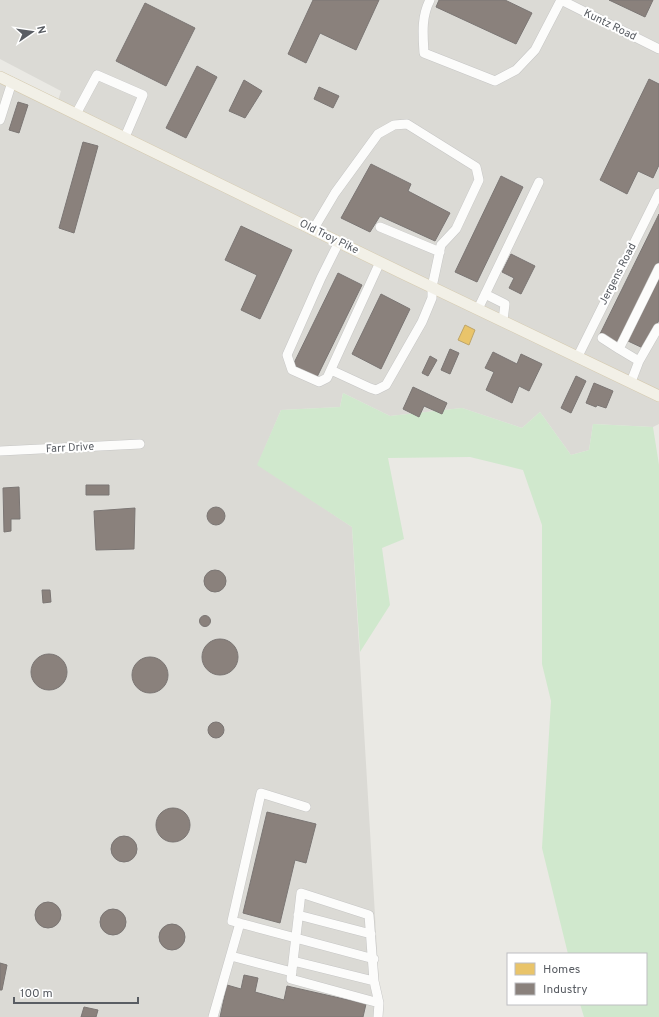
<svg xmlns="http://www.w3.org/2000/svg" width="659" height="1017" font-family="Overpass,sans-serif">
	<rect width="100%" height="100%" fill="#eae9e4"/>
	<path fill="#dbdad5" d="M 0,0 L 659,0 L 659,424 L 653,427 L 593,424 L 589,450 L 571,455 L 540,412 L 522,428 L 462,408 L 390,416 L 343,393 L 340,407 L 281,410 L 258,464 L 352,527 L 381,1017 L 0,1017 L 0,77 L 57,104 L 61,91 L 0,59 Z"/>
	<path fill="#d0e8cd" d="M 343,393 L 390,416 L 462,408 L 522,428 L 540,412 L 571,455 L 589,450 L 593,424 L 653,427 L 659,465 L 659,1017 L 584,1017 L 580,1004 L 646,1004 L 646,954 L 568,954 L 542,848 L 551,701 L 542,664 L 542,525 L 523,470 L 470,457 L 388,458 L 404,539 L 382,548 L 390,605 L 360,652 L 352,527 L 257,465 L 281,410 L 340,407 Z"/>
	<path fill="#e9c46a" stroke="#bea568" d="M 465,325 L 475,330 L 469,345 L 458,340 Z"/>
	<path fill="#8a817c" stroke="#7b7674" d="M 313,0 L 379,0 L 356,50 L 320,33 L 306,63 L 288,54 Z
		M 439,0 L 505,0 L 532,13 L 516,44 L 436,7 Z
		M 609,0 L 653,0 L 645,17 Z
		M 145,3 L 195,28 L 166,86 L 116,61 Z
		M 197,66 L 217,77 L 186,138 L 166,128 Z
		M 649,79 L 659,84 L 659,165 L 653,178 L 638,171 L 627,194 L 600,180 Z
		M 244,80 L 262,91 L 245,118 L 229,111 Z
		M 319,87 L 339,96 L 333,108 L 314,99 Z
		M 18,102 L 28,105 L 19,133 L 9,130 Z
		M 83,142 L 98,146 L 74,233 L 59,228 Z
		M 371,164 L 411,184 L 408,191 L 450,213 L 435,241 L 380,216 L 370,232 L 341,218 Z
		M 501,176 L 523,187 L 477,282 L 455,272 Z
		M 659,214 L 659,261 L 619,343 L 600,334 Z
		M 241,226 L 292,250 L 260,319 L 241,310 L 257,275 L 225,260 Z
		M 511,254 L 535,266 L 521,294 L 509,288 L 514,278 L 502,272 Z
		M 338,273 L 362,285 L 317,377 L 293,365 Z
		M 659,279 L 659,320 L 645,349 L 628,341 Z
		M 381,294 L 410,309 L 381,369 L 352,354 Z
		M 450,349 L 459,353 L 450,374 L 441,370 Z
		M 493,352 L 517,364 L 521,354 L 542,364 L 529,391 L 519,386 L 512,403 L 486,390 L 494,372 L 485,368 Z
		M 430,356 L 437,360 L 428,376 L 422,373 Z
		M 576,376 L 586,381 L 571,413 L 561,408 Z
		M 594,383 L 613,391 L 606,408 L 597,405 L 596,407 L 586,403 Z
		M 413,387 L 447,403 L 442,414 L 424,406 L 419,417 L 403,409 Z
		M 86,485 L 109,485 L 109,495 L 86,495 Z
		M 19,487 L 20,519 L 11,519 L 11,531 L 4,532 L 3,488 Z
		M207 516a9 9 0 1 1 18 0a9 9 0 1 1-18 0Z
		M 135,508 L 134,549 L 96,550 L 94,511 Z
		M204 581a11 11 0 1 1 22 0a11 11 0 1 1-22 0Z
		M 42,590 L 50,590 L 51,602 L 43,603 Z
		M199.5 621a5.5 5.5 0 1 1 11 0a5.5 5.5 0 1 1-11 0Z
		M202 657a18 18 0 1 1 36 0a18 18 0 1 1-36 0Z
		M31 672a18 18 0 1 1 36 0a18 18 0 1 1-36 0Z
		M132 675a18 18 0 1 1 36 0a18 18 0 1 1-36 0Z
		M208 730a8 8 0 1 1 16 0a8 8 0 1 1-16 0Z
		M156 825a17 17 0 1 1 34 0a17 17 0 1 1-34 0Z
		M 267,812 L 316,824 L 306,863 L 295,860 L 280,923 L 243,913 Z
		M111 849a13 13 0 1 1 26 0a13 13 0 1 1-26 0Z
		M35 915a13 13 0 1 1 26 0a13 13 0 1 1-26 0Z
		M100 922a13 13 0 1 1 26 0a13 13 0 1 1-26 0Z
		M159 937a13 13 0 1 1 26 0a13 13 0 1 1-26 0Z
		M 0,963 L 7,965 L 2,990 L 0,990 Z
		M 244,975 L 258,978 L 255,992 L 284,1000 L 287,986 L 366,1004 L 363,1017 L 220,1017 L 227,985 L 241,989 Z
		M 84,1007 L 98,1010 L 96,1017 L 81,1017 Z"/>
	<g fill="none" stroke-linecap="round" stroke-linejoin="round">
		<defs>
			<path id="minor" d="M 430,0 C 421,17 423,35 424,53 L 495,81 L 516,70 L 535,50 L 561,0
				M 561,0 L 659,49
				M 76,114 L 97,75 L 143,95 L 125,137
				M 0,120 L 12,82
				M 380,227 L 440,252
				M 313,230 L 335,193 L 378,134 L 394,125 L 407,124 L 476,167 L 479,180 L 456,229 L 441,245 L 432,287 L 432,298 L 422,322 L 386,385 L 376,390 L 370,388 L 331,370
				M 339,242 L 321,278 L 287,355 L 292,370 L 319,382 L 327,378 L 380,262
				M 485,294 L 505,304 L 503,320
				M 478,309 L 539,182
				M 602,338 L 619,349
				M 578,356 L 659,193
				M 639,361 L 658,328
				M 631,382 L 639,361 L 619,349 L 659,268
				M 0,451 L 140,444
				M 306,807 L 261,793 L 232,921 L 374,959
				M 298,915 L 371,934
				M 231,956 L 292,972
				M 293,961 L 374,981
				M 213,1017 L 240,923
				M 378,1017 L 379,1003 L 374,981 L 369,915 L 301,893 L 291,979 L 379,1003"/>
			<path id="major" d="M 0,77 L 400,272 L 659,396"/>
		</defs>
		<use href="#minor" stroke="#c6c6c5" stroke-width="10"/>
		<use href="#major" stroke="#d5caaf" stroke-width="12"/>
		<use href="#minor" stroke="#fcfcfb" stroke-width="9"/>
		<use href="#major" stroke="#f2f0e7" stroke-width="11"/>
	</g>
	<g text-anchor="middle" dominant-baseline="central" stroke-width="4" stroke-linejoin="round" paint-order="stroke">
		<g font-size="11" fill="#595d63" stroke="#fff">
			<text transform="translate(610 25) rotate(26)">Kuntz Road</text>
			<text transform="translate(329 237) rotate(26)">Old Troy Pike</text>
			<text transform="translate(618 274) rotate(-63)">Jergens Road</text>
			<text transform="translate(70 448) rotate(-3)">Farr Drive</text>
		</g>
	</g>
	<rect x="507" y="953" width="140" height="52" fill="#ffffff" stroke="#bdbec1"/>
	<rect x="515" y="963" width="20" height="12" fill="#e9c46a" stroke="#bdbec1"/>
	<text x="543" y="973" font-size="12" fill="#595d63">Homes</text>
	<rect x="515" y="983" width="20" height="12" fill="#8a817c" stroke="#bdbec1"/>
	<text x="543" y="993" font-size="12" fill="#595d63">Industry</text>
	<g transform="translate(32 32) rotate(77)" stroke="#ffffff" stroke-width="3" paint-order="stroke">
	<path d="M0-3L7 15L0 10L-7 15Z" fill="#595d63"/>
	<text y="-6" font-size="11" font-weight="bold" text-anchor="middle" fill="#595d63">N</text>
	</g>
	<path d="M14 997v6h124v-6" fill="none" stroke="#595d63" stroke-width="2"/>
	<text x="20" y="997" font-size="12" fill="#595d63" stroke="#ffffff" stroke-width="3" paint-order="stroke">100 m</text>
</svg>
